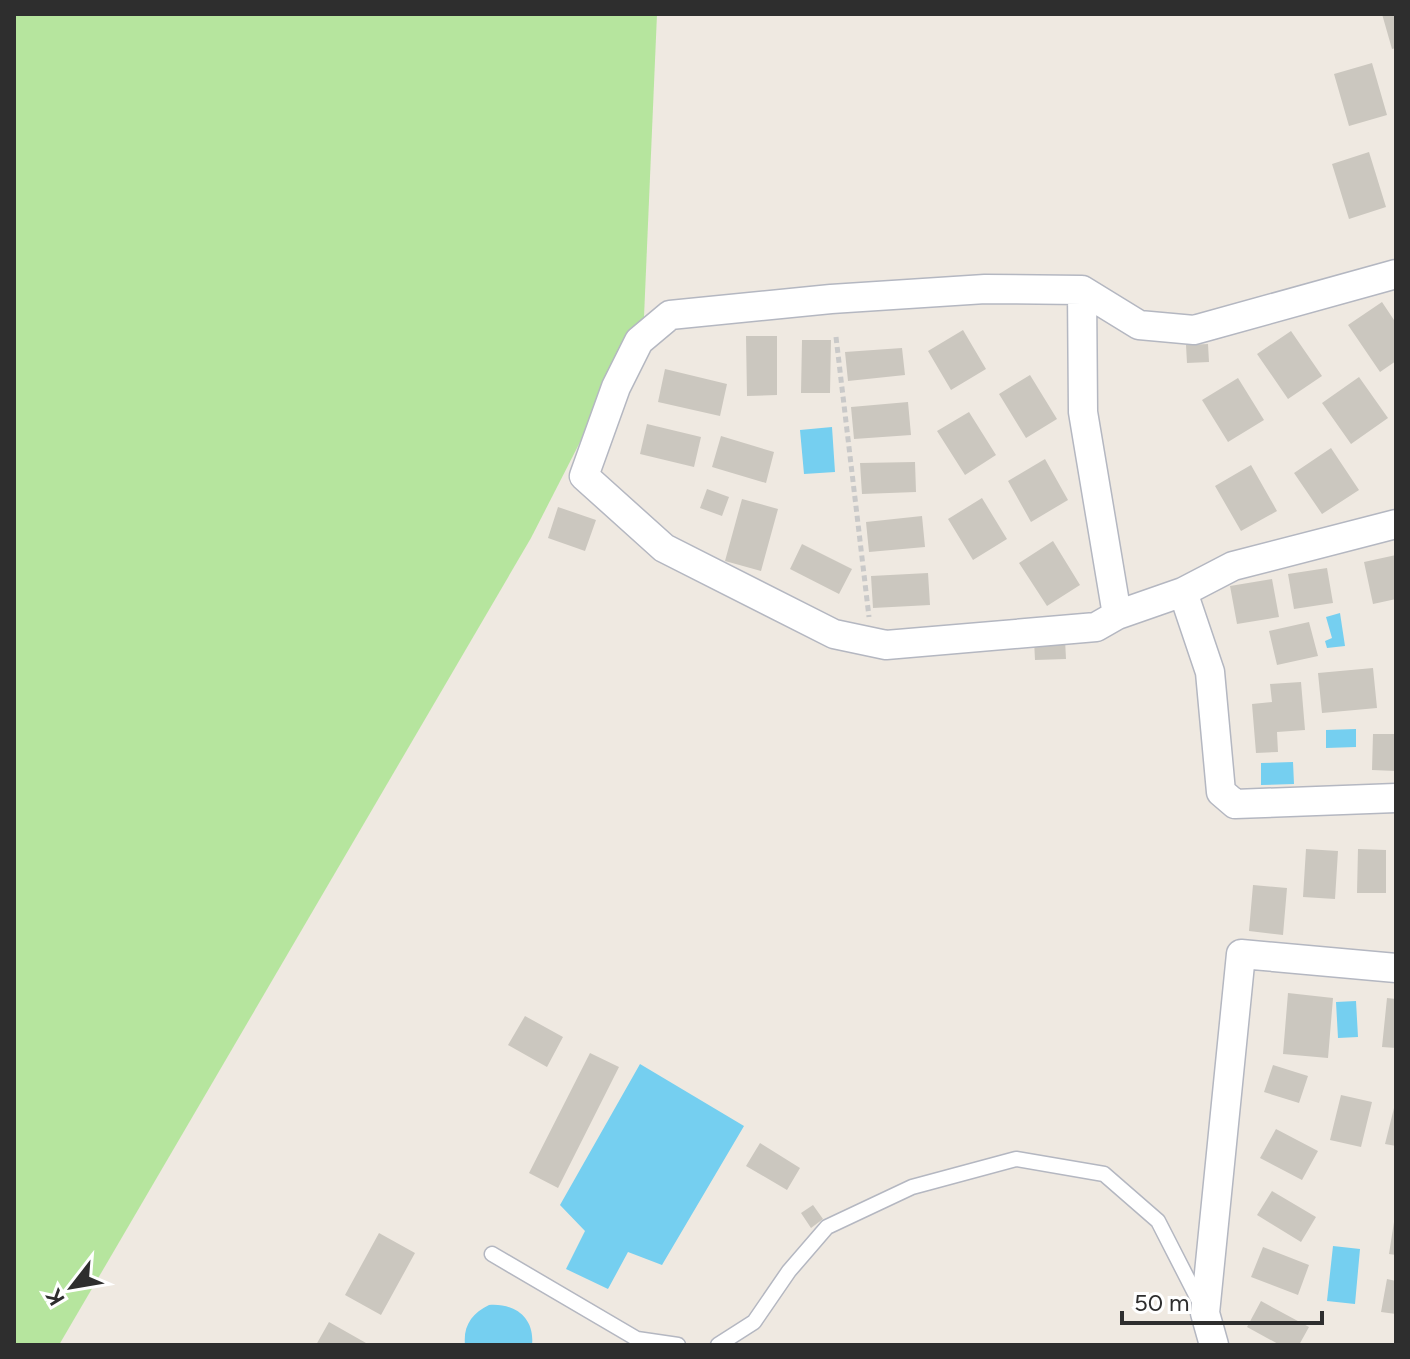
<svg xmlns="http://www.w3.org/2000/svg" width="1410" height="1359" font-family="Figtree,sans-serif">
	<rect width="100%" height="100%" fill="#efe9e1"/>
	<path fill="#b6e59e" d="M 14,14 L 657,14 L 644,317 L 531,538 L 59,1345 L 14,1345 Z"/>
	<path fill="#75cff0" d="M 832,427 L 835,472 L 804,474 L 800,430 Z
		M 1340,613 L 1345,646 L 1327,648 L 1325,641 L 1332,638 L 1326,617 Z
		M 1356,729 L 1356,747 L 1326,748 L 1326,730 Z
		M 1293,762 L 1294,784 L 1261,785 L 1261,763 Z
		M 1356,1001 L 1358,1037 L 1338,1038 L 1336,1002 Z
		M 640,1064 L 744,1126 L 662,1265 L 628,1252 L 608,1289 L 566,1269 L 585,1231 L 560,1205 Z
		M 1333,1246 L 1360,1249 L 1355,1304 L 1327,1301 Z
		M 489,1305 C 515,1303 535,1318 532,1345 L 465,1345 C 463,1326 472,1313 489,1305 Z"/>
	<path fill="#cbc7bf" d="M 1382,14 L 1396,14 L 1396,48 L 1392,49 Z
		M 1372,63 L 1387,115 L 1349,126 L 1334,74 Z
		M 1369,152 L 1386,207 L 1349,219 L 1332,164 Z
		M 1382,302 L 1396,323 L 1396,361 L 1380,372 L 1348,325 Z
		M 963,330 L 986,369 L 951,390 L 928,351 Z
		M 1291,331 L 1322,376 L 1288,399 L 1257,354 Z
		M 746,336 L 777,336 L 777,395 L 747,396 Z
		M 802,340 L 831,340 L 830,393 L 801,393 Z
		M 1208,344 L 1209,362 L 1187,363 L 1186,345 Z
		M 902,348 L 905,375 L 848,381 L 845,352 Z
		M 665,369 L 727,384 L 720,416 L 658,402 Z
		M 1030,375 L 1057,419 L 1026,438 L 999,394 Z
		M 1359,377 L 1388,418 L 1351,444 L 1322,403 Z
		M 1238,378 L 1264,420 L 1228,442 L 1202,400 Z
		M 908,402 L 911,435 L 854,439 L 851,407 Z
		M 969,412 L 996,455 L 965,475 L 937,431 Z
		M 647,424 L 701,437 L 694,467 L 640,454 Z
		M 721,436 L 774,452 L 766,483 L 712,467 Z
		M 1331,448 L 1359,490 L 1322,514 L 1294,473 Z
		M 1045,459 L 1068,500 L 1031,522 L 1008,481 Z
		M 915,462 L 916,492 L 862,494 L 860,463 Z
		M 1251,465 L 1277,511 L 1241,531 L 1215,486 Z
		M 707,489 L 729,497 L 722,516 L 700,508 Z
		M 982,498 L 1007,539 L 973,560 L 948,519 Z
		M 742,499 L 778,509 L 761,571 L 725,561 Z
		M 558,507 L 596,520 L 585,551 L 548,538 Z
		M 922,516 L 925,547 L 869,552 L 866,522 Z
		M 1053,541 L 1080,585 L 1047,606 L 1019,563 Z
		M 802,544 L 852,569 L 839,594 L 790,569 Z
		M 1396,555 L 1396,599 L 1373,604 L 1364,562 Z
		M 1327,568 L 1333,603 L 1294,609 L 1288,574 Z
		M 928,573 L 930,605 L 873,608 L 871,576 Z
		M 1272,579 L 1279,617 L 1237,624 L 1230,586 Z
		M 1309,622 L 1318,656 L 1277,665 L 1269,631 Z
		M 1065,639 L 1066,659 L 1035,660 L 1034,640 Z
		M 1373,668 L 1377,708 L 1322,713 L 1318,673 Z
		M 1301,682 L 1305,730 L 1277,732 L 1278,752 L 1256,753 L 1252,704 L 1272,702 L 1270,684 Z
		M 1373,734 L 1396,734 L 1396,771 L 1372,770 Z
		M 1306,849 L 1338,851 L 1335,899 L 1303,897 Z
		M 1358,849 L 1386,850 L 1386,893 L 1357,893 Z
		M 1253,885 L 1287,888 L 1283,935 L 1249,931 Z
		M 1288,993 L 1333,998 L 1328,1058 L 1283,1054 Z
		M 1387,998 L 1396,999 L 1396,1048 L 1382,1047 Z
		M 525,1016 L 563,1037 L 547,1067 L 508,1045 Z
		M 590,1053 L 619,1067 L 558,1188 L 529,1173 Z
		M 1273,1065 L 1308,1076 L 1299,1103 L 1264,1092 Z
		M 1341,1095 L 1372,1102 L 1361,1147 L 1330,1140 Z
		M 1395,1104 L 1396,1104 L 1396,1146 L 1385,1144 Z
		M 1276,1129 L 1318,1151 L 1302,1180 L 1260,1158 Z
		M 760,1143 L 800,1168 L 787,1190 L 746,1166 Z
		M 1272,1191 L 1316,1217 L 1301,1242 L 1257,1215 Z
		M 813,1205 L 823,1219 L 811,1228 L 801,1213 Z
		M 1394,1222 L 1396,1222 L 1396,1255 L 1389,1254 Z
		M 379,1233 L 415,1253 L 381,1315 L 345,1295 Z
		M 1263,1247 L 1309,1265 L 1298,1295 L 1251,1277 Z
		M 1387,1279 L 1396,1281 L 1396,1314 L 1381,1312 Z
		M 1261,1301 L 1309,1327 L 1299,1345 L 1280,1345 L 1247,1327 Z
		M 329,1322 L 366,1343 L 365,1345 L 316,1345 Z"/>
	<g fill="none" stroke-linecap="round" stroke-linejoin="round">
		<defs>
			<path id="lane" d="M 492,1254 L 637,1339 L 678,1345
				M 718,1345 L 754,1322 L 789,1271 L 827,1227 L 912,1187 L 1016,1159 L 1104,1174 L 1158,1221 L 1201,1305"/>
			<path id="street" d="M 1396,274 L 1194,330 L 1139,325 L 1082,290 L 985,289 L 831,299 L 670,315 L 639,341 L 616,387 L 584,476 L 664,548 L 834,634 L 886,645 L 1096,627 L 1117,615 L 1183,592 L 1233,566 L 1396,524
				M 1082,290 L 1083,412 L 1117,615
				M 1183,592 L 1210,672 L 1221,792 L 1235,804 L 1396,798
				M 1214,1345 L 1205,1313 L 1241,954 L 1396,968"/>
		</defs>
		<use href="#lane" stroke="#b4b7c1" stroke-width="17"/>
		<use href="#street" stroke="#b4b7c1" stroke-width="31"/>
		<path stroke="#c9c9c9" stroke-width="5" stroke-dasharray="6 4" stroke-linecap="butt" d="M 836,337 L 869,617"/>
		<use href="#lane" stroke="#fff" stroke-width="14"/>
		<use href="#street" stroke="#fff" stroke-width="28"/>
	</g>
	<rect width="1410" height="1359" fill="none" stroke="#2e2e2e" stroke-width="32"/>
	<g transform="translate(72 1287) rotate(239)" stroke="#ffffff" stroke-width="6" paint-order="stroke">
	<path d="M0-6L14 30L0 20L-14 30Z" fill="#2e2e2e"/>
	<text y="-12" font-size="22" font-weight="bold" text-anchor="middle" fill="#2e2e2e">K</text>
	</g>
	<path d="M1122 1311v12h200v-12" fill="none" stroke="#2e2e2e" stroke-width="4"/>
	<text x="1134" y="1311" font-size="24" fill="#2e2e2e" stroke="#ffffff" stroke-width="6" paint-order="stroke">50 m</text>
</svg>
